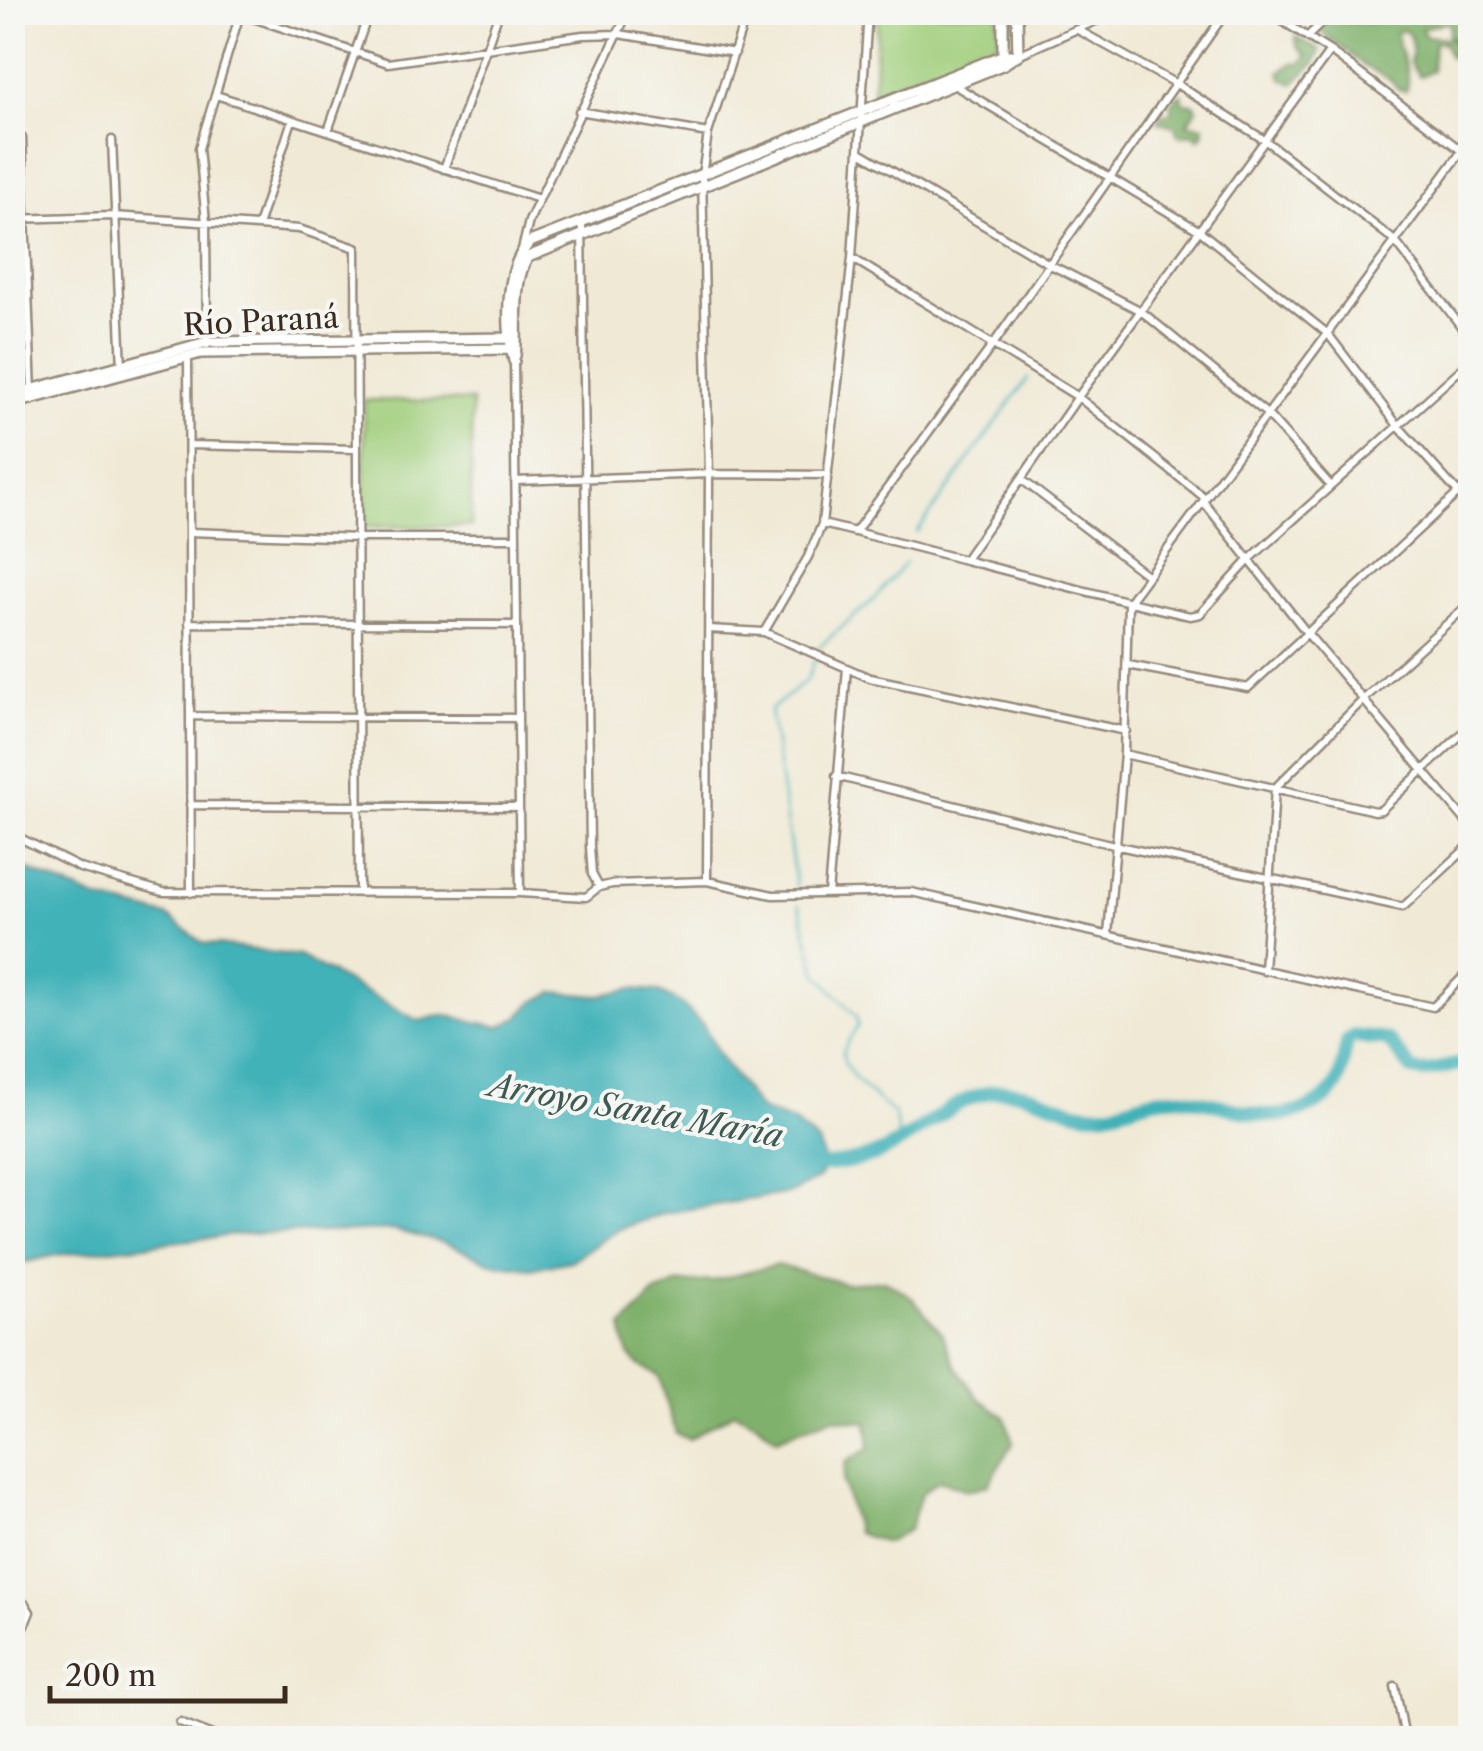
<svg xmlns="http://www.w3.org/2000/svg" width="1483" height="1751" font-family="'Libre Caslon Text',serif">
	<rect width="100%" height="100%" fill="#f6f6f2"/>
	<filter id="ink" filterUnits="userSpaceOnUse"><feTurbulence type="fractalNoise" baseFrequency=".01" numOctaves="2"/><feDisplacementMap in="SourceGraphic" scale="20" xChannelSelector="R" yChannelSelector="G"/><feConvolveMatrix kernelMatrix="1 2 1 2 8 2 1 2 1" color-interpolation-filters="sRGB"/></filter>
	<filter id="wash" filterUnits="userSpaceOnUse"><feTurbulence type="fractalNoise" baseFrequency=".0048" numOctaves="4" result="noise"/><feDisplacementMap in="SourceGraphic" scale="40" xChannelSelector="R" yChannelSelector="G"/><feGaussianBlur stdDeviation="2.25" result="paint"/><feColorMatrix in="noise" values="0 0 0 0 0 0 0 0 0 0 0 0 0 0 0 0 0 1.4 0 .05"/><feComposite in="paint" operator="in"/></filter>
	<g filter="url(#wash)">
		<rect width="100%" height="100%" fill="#f0e9d5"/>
		<path fill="#a0ce7c" stroke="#6e7c4d" stroke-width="2.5" d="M 878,13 L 998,13 L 998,44 L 873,92 Z
			M 364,400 L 472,401 L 471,526 L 365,527 Z"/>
		<path fill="#80b16c" stroke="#5e6e45" stroke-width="2.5" d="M 1434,13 L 1470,13 L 1470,16 L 1462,21 L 1466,34 L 1470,30 L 1470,38 L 1466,34 L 1463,39 L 1454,40 L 1448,35 L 1450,25 L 1446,22 L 1422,28 L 1425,36 L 1449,38 L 1455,45 L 1456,53 L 1450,58 L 1444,42 L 1434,43 L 1432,71 L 1420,76 L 1410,63 C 1412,52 1414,40 1406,31 L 1398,31 C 1393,49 1413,65 1406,91 L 1398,89 L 1391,80 L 1366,67 L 1314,26 L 1319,22 L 1369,22 Z
			M 1296,37 L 1320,50 L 1315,63 L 1293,84 L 1282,78 L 1280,72 L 1293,63 L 1299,65 L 1307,56 L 1297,46 Z
			M 1181,94 L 1184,103 L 1194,104 L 1197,109 L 1187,124 L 1204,126 L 1203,135 L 1198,139 L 1194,134 L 1179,136 L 1175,126 L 1158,122 L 1162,114 L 1171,114 L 1171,102 Z
			M 777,1265 L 846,1284 L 885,1280 L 911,1297 L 942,1334 L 955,1365 L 978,1398 L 1005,1417 L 1013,1443 L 988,1485 L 967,1490 L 939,1480 L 921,1494 L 910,1529 L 886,1543 L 857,1533 L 843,1482 L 846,1462 L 870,1448 L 867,1422 L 831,1418 L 776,1439 L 757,1423 L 734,1412 L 689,1439 L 676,1434 L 659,1376 C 631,1361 625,1359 623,1326 L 655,1293 L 678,1283 L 713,1281 Z"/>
		<path fill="#42b2b9" stroke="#3e6e6c" stroke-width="2.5" d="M 12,863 L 97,899 L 167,916 L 203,943 L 299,956 L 419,1021 L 443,1015 L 500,1027 L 519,1017 L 532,1003 L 554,992 L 596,996 L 632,989 L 657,991 L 681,1003 L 703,1025 L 722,1059 L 760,1110 L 793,1122 L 818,1142 L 826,1166 L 818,1179 L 790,1193 L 665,1213 L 619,1229 L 571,1261 L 531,1268 L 492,1263 L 446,1243 L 393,1230 L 242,1234 L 56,1255 L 13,1265 Z"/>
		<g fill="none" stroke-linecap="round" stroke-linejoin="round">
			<path stroke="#42b2b9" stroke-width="2.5" d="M 917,532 L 1028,378
				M 819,647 L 873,600 L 905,563
				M 796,886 L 770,710 L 807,680 L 815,659
				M 799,905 L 817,973 L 856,1016 L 858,1025 C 854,1034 844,1044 843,1054 C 842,1074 882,1102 895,1115 L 899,1142"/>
			<path stroke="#42b2b9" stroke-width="14" d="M 810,1166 C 835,1165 861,1162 884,1151 C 922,1133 954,1096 997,1091 C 1029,1087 1061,1112 1093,1113 C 1120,1114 1146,1096 1175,1097 C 1206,1098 1233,1112 1264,1115 C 1288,1118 1325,1107 1337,1084 C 1343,1071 1343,1054 1348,1040 L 1354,1036 L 1388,1040 L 1412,1070 L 1422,1072 L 1470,1062"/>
		</g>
	</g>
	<g filter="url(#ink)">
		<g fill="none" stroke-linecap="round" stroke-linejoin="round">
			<defs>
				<path id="minor" d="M 1268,12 L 1330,51 L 1462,151 L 1470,162
					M 241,14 L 388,63 L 583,35 L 619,34 L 735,53
					M 1078,30 L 1178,85 L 1266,141 L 1395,241 L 1470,338
					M 1307,37 L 1328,17 L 1395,12
					M 1018,55 L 1116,12
					M 954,85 L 1200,231 L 1328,334 L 1399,427 L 1470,506
					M 216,95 L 539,199
					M 579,111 L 708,133
					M 328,131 L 369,12
					M 22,138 L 32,392
					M 112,140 L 122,368
					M 860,152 L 1049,264 L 1141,311 L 1267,414 L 1331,486
					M 444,169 L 499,12
					M 12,219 L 114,216 L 299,229 L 356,248 L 359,893
					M 582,222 L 590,847 L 592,874 L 599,887
					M 258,226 L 292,120
					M 522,250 L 529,221 L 628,12
					M 852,258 L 1078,397 L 1205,498
					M 12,339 L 28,341
					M 207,345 L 206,222 L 199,148 L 240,14
					M 188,357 L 191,893
					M 514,361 L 520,893
					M 189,445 L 355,449
					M 1021,479 L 1148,576
					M 515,481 L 709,474 L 828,475
					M 1203,501 L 1307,633 L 1470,826
					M 822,524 C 945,553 1067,589 1190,616 L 1200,614 L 1251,558 L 1470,361
					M 189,532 L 359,538 L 516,538
					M 855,532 L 992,346 L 1226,12
					M 966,558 L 1078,397 L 1330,51
					M 189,623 L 517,625
					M 709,629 L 764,632 L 870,678 L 1126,731
					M 764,632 L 808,557 L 822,524 L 852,258 L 868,12
					M 1128,665 L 1248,688 L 1470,482
					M 190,716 L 518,718
					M 1124,754 L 1375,811 L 1381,810 L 1470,726
					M 836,776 L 1114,845 L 1403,907 L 1470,845
					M 190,805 L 519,807
					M 12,834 L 80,868 L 163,892 L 520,893 L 586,897 L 599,887 L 612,884 L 707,881 L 773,895 L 911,892 L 1433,1007 L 1470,970
					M 707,881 L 709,474 L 702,176 L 708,133 L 747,12
					M 828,894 L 847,668
					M 1108,934 L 1124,754 L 1128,603 L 1462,151 L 1470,126
					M 1264,971 L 1275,788 L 1364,699 L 1470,603
					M 12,1604 L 25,1604 L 30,1612 L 12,1655
					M 1395,1686 L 1405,1738
					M 180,1722 L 221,1738"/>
				<path id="tertiary" d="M 1017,12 L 1018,55
					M 1003,60 L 1003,12
					M 515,356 C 519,327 511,283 528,257 L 1004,64 L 1016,56
					M 514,361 C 506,327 504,268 530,242 L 1004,55 L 1018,55
					M 12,395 L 207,342 L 510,338
					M 12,404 L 201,353 L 513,349"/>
			</defs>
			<use href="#minor" stroke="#968a7a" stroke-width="11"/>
			<use href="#tertiary" stroke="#968a7a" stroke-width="14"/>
			<use href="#minor" stroke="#fff" stroke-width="6"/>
			<use href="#tertiary" stroke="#fff" stroke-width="9"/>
		</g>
	</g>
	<g text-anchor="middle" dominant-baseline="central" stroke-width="8" stroke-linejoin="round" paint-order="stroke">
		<g font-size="30" fill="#3b2a1e" stroke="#f6f6f2">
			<text transform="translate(261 321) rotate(-3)">Río Paraná</text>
		</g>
		<g font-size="32" font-style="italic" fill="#3d5a54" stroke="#f6f6f2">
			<text transform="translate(636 1110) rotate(10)">Arroyo Santa María</text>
		</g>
	</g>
	<rect width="1483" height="1751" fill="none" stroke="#f6f6f2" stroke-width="50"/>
	<path d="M50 1686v15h235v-15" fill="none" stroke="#3b2a1e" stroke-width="5"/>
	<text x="65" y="1686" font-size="30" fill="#3b2a1e" stroke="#f6f6f2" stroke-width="8" paint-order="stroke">200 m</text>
</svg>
